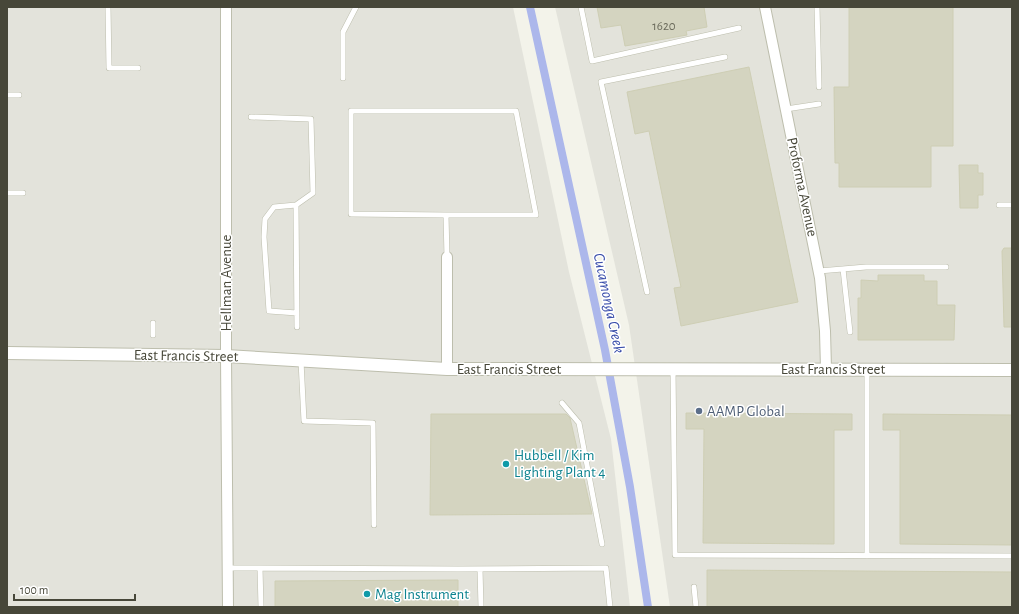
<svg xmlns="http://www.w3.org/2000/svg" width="1019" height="614" font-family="'Alegreya Sans',sans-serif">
	<rect width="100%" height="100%" fill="#f3f3ea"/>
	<path fill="#e3e3db" d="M 7,7 L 513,7 L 569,272 L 611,439 L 630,607 L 7,607 Z
		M 555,7 L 1012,7 L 1012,607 L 670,607 L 629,325 Z"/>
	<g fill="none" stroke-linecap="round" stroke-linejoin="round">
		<path stroke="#acb7eb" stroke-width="8" d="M 530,7 L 605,350 L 630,487 L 648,607"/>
	</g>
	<path fill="#d4d4c0" stroke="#ceceb4" d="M 597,7 L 704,7 L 707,27 L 686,31 L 687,35 L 625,46 L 621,25 L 601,28 Z
		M 849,7 L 953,7 L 953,146 L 931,146 L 931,187 L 839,187 L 839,163 L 835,163 L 834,87 L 849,87 Z
		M 749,67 L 798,302 L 681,326 L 674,288 L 681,287 L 649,131 L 635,134 L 627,92 Z
		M 959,165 L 978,165 L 978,173 L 983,173 L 983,195 L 978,195 L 978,208 L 960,208 Z
		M 1004,248 L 1012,248 L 1012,327 L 1004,327 L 1002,251 Z
		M 878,275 L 924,275 L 924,281 L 937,281 L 937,305 L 955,305 L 954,340 L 858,340 L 858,298 L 861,298 L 861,280 L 878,281 Z
		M 686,413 L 852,414 L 852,430 L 834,430 L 834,544 L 703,543 L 704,429 L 686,429 Z
		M 431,414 L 566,414 L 570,418 L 592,514 L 430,515 Z
		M 883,414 L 1012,415 L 1012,545 L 900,544 L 900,430 L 883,430 Z
		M 707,570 L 1012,572 L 1012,607 L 707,607 Z
		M 458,580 L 458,607 L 275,607 L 275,581 Z"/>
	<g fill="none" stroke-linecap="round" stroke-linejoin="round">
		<defs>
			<path id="service" d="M 108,7 L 109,68 L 138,68
				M 581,7 L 592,61 L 739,28
				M 817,7 L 819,87
				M 343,78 L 343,32 L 356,7
				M 7,95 L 19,95
				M 786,109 L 819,104
				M 251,117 L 311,119 L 313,193 L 296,205 L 274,207 L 265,219 L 264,237 L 269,311 L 297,313
				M 7,193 L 23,193
				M 296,205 L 297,327
				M 999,205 L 1012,205
				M 446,215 L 351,214 L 351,111 L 516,111 L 536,215 L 446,215 L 447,257
				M 843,269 L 850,332
				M 819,271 L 866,267 L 946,267
				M 647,292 L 601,82 L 725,57
				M 153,323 L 153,335
				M 301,361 L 304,421 L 373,423 L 374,525
				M 673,369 L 675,555 L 1012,556
				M 562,403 L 579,423 L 602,544
				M 867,556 L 867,371
				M 228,568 L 260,568
				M 480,569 L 481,607
				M 694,587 L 696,607
				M 261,607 L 260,568 L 458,569 L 606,568 L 610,607"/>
			<path id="minor" d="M 226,7 L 226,356 L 228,607
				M 765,7 L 820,278 L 825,331 L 826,369
				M 447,257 L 447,369"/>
			<path id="tertiary" d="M 7,353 L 226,356 L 447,369 L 1012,370"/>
		</defs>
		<use href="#service" stroke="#bdbead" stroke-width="6"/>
		<use href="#minor" stroke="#bdbead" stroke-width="12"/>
		<use href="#tertiary" stroke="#bdbead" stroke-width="14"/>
		<use href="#service" stroke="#fff" stroke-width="5"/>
		<use href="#minor" stroke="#fff" stroke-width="10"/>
		<use href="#tertiary" stroke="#fff" stroke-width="12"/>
	</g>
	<circle fill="#5c6f8a" stroke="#fff" stroke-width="1.5" cx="699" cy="411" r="4"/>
	<g fill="#0f9aa8" stroke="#fff" stroke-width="1.5">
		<circle cx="506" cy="464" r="4"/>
		<circle cx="367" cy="594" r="4"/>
	</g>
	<g text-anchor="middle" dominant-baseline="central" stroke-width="3" stroke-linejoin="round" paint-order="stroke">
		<g font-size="13" fill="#6a6a5b">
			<text x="664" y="26">1620</text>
		</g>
		<g font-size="15" fill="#474739" stroke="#fff">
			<text transform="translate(802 187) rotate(78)">Proforma Avenue</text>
			<text transform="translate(226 283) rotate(-90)">Hellman Avenue</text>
			<text transform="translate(186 356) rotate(1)">East Francis Street</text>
			<text x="509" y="369">East Francis Street</text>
			<text x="833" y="369">East Francis Street</text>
		</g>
		<g font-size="15" fill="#4e5e75" stroke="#fff" text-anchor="start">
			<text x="707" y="411">AAMP Global</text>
		</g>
		<g font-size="15" fill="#0d838f" stroke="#fff" text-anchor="start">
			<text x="514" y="455">Hubbell / Kim<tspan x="514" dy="17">Lighting Plant 4</tspan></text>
			<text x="375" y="594">Mag Instrument</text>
		</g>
		<g font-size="16" font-style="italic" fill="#3a4eaa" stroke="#fff">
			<text transform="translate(609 303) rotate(78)">Cucamonga Creek</text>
		</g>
	</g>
	<rect width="1019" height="614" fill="none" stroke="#474739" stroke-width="16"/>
	<path d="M14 594v6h121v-6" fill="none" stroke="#474739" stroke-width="2"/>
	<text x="20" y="594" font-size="12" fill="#474739" stroke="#ffffff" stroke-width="3" paint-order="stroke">100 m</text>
</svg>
